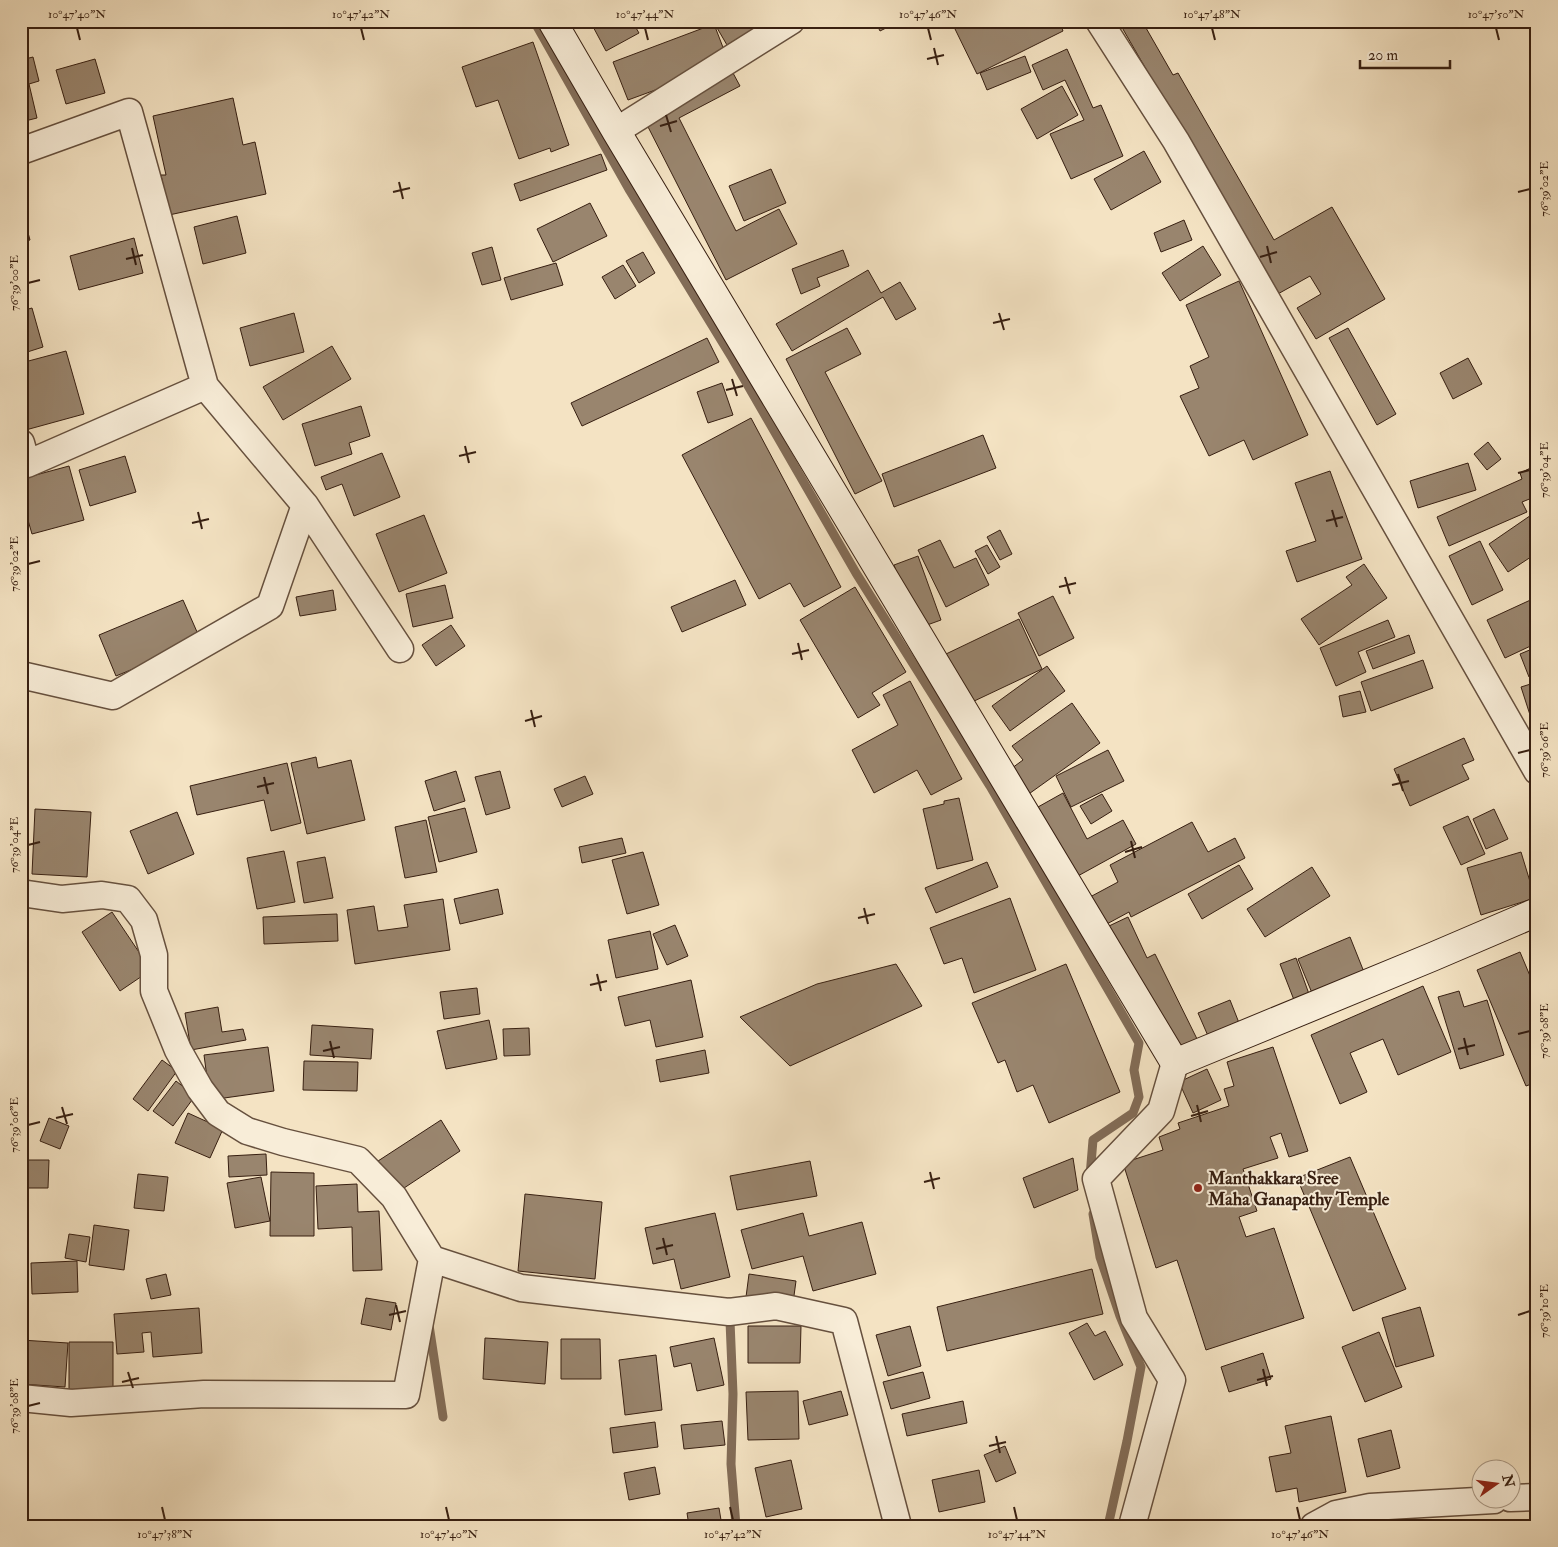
<svg xmlns="http://www.w3.org/2000/svg" width="1558" height="1547" font-family="'IM FELL Double Pica',serif">
	<rect width="100%" height="100%" fill="#f4e3c3"/>
	<filter id="stains"><feTurbulence type="fractalNoise" baseFrequency=".004" numOctaves="4"/><feColorMatrix values="0 0 0 0 .2 0 0 0 0 .09 0 0 0 0 .02 0 0 0 .5 -.17"/></filter>
	<radialGradient id="worn" r=".72"><stop offset=".6" stop-color="#630" stop-opacity="0"/><stop offset="1" stop-color="#630" stop-opacity=".3"/></radialGradient>
	<g fill="none" stroke-linecap="round" stroke-linejoin="round">
		<path stroke="#826c57" stroke-width="9" d="M 534,21 L 630,191 L 732,358 L 856,573 L 990,786 L 1139,1043 L 1134,1070 L 1139,1097 L 1133,1113 L 1093,1140 L 1090,1176
			M 1093,1214 L 1100,1257 L 1120,1316 L 1141,1367 L 1127,1441 L 1108,1526
			M 723,1320 L 730,1321 L 733,1394 L 731,1464 L 736,1526
			M 429,1325 L 443,1417"/>
	</g>
	<path fill="#99856e" stroke="#371f11" d="M 590,21 L 632,21 L 639,33 L 606,51 Z
		M 713,21 L 767,21 L 727,45 Z
		M 875,21 L 900,21 L 880,31 Z
		M 971,21 L 1059,21 L 1063,31 L 977,74 L 955,29 Z
		M 1112,21 L 1142,21 L 1173,75 L 1178,73 L 1274,240 L 1332,207 L 1385,299 L 1316,339 L 1297,308 L 1321,294 L 1310,276 L 1276,295 L 1120,24 L 1115,26 Z
		M 714,24 L 729,63 L 628,100 L 613,62 Z
		M 533,42 L 569,145 L 551,152 L 550,148 L 519,159 L 498,100 L 476,107 L 462,67 Z
		M 1067,49 L 1093,108 L 1101,105 L 1123,156 L 1071,179 L 1050,134 L 1084,120 L 1065,80 L 1043,90 L 1032,65 Z
		M 1025,56 L 1031,72 L 987,90 L 980,73 Z
		M 33,57 L 39,81 L 29,84 L 37,118 L 21,122 L 21,60 Z
		M 95,59 L 105,93 L 66,104 L 56,70 Z
		M 733,73 L 740,86 L 679,118 L 736,231 L 779,209 L 797,244 L 726,280 L 644,119 Z
		M 1062,86 L 1078,115 L 1037,139 L 1021,109 Z
		M 233,98 L 243,145 L 255,142 L 266,194 L 169,215 L 161,175 L 166,175 L 153,116 Z
		M 1144,151 L 1161,182 L 1111,210 L 1094,179 Z
		M 601,154 L 607,170 L 520,201 L 514,184 Z
		M 771,169 L 786,203 L 744,221 L 729,186 Z
		M 590,203 L 607,236 L 553,262 L 537,229 Z
		M 21,207 L 30,240 L 21,242 Z
		M 237,216 L 246,253 L 203,264 L 194,227 Z
		M 1184,220 L 1192,240 L 1161,252 L 1154,233 Z
		M 134,238 L 143,273 L 79,290 L 70,256 Z
		M 1203,246 L 1221,275 L 1180,301 L 1162,273 Z
		M 492,247 L 501,280 L 482,285 L 472,253 Z
		M 843,250 L 849,266 L 817,278 L 820,286 L 801,294 L 792,269 Z
		M 643,252 L 655,273 L 639,283 L 626,261 Z
		M 556,263 L 563,285 L 511,300 L 504,278 Z
		M 623,265 L 636,286 L 615,299 L 602,277 Z
		M 868,270 L 881,293 L 900,282 L 916,309 L 896,320 L 883,297 L 792,351 L 776,324 Z
		M 1239,281 L 1308,435 L 1253,460 L 1244,440 L 1209,456 L 1180,396 L 1199,388 L 1190,366 L 1209,357 L 1186,305 Z
		M 32,308 L 43,347 L 21,354 L 21,311 Z
		M 294,313 L 304,352 L 250,366 L 240,328 Z
		M 847,328 L 861,354 L 825,372 L 882,481 L 855,494 L 786,359 Z
		M 1348,328 L 1396,414 L 1377,425 L 1329,338 Z
		M 707,338 L 719,362 L 582,426 L 571,403 Z
		M 332,346 L 351,379 L 283,420 L 263,387 Z
		M 66,351 L 84,414 L 22,431 L 21,363 Z
		M 1468,358 L 1482,384 L 1453,399 L 1440,373 Z
		M 722,383 L 733,415 L 708,423 L 697,392 Z
		M 361,406 L 370,436 L 349,443 L 352,454 L 315,466 L 302,424 Z
		M 751,418 L 841,587 L 804,607 L 790,583 L 759,599 L 682,455 Z
		M 983,435 L 996,468 L 894,507 L 882,474 Z
		M 1488,442 L 1501,459 L 1487,470 L 1474,454 Z
		M 382,453 L 400,497 L 354,516 L 342,484 L 326,490 L 321,477 Z
		M 125,456 L 136,492 L 90,506 L 79,470 Z
		M 1468,463 L 1476,490 L 1418,508 L 1410,481 Z
		M 1537,465 L 1537,496 L 1522,502 L 1527,512 L 1449,546 L 1437,517 L 1522,479 L 1520,473 Z
		M 69,466 L 84,520 L 32,534 L 21,496 L 21,479 Z
		M 1330,471 L 1362,559 L 1297,582 L 1286,551 L 1316,541 L 1295,483 Z
		M 1537,511 L 1537,553 L 1508,572 L 1489,544 Z
		M 424,515 L 447,573 L 399,592 L 376,534 Z
		M 1000,530 L 1012,554 L 1000,560 L 987,537 Z
		M 940,540 L 954,568 L 976,558 L 989,585 L 946,607 L 918,550 Z
		M 1480,541 L 1503,590 L 1472,605 L 1449,556 Z
		M 987,545 L 1000,567 L 988,574 L 975,551 Z
		M 918,556 L 941,620 L 916,629 L 894,565 Z
		M 1364,564 L 1387,598 L 1319,645 L 1301,619 L 1352,585 L 1346,577 Z
		M 735,580 L 746,605 L 682,632 L 671,607 Z
		M 445,585 L 453,618 L 413,627 L 406,594 Z
		M 855,587 L 906,672 L 872,693 L 880,705 L 858,718 L 800,620 Z
		M 333,590 L 336,610 L 300,616 L 296,597 Z
		M 1053,596 L 1074,638 L 1039,656 L 1018,613 Z
		M 1537,597 L 1537,643 L 1505,658 L 1487,620 Z
		M 183,600 L 201,641 L 116,676 L 99,635 Z
		M 1019,619 L 1042,669 L 970,703 L 946,654 Z
		M 1388,620 L 1395,637 L 1358,652 L 1366,672 L 1336,686 L 1320,648 Z
		M 451,625 L 465,646 L 436,666 L 422,645 Z
		M 1409,635 L 1415,653 L 1373,669 L 1366,651 Z
		M 1537,647 L 1537,674 L 1529,677 L 1520,654 Z
		M 1423,660 L 1433,688 L 1371,711 L 1361,682 Z
		M 1047,666 L 1065,691 L 1010,731 L 992,706 Z
		M 910,681 L 962,779 L 931,795 L 917,770 L 874,793 L 852,750 L 898,725 L 883,695 Z
		M 1537,682 L 1537,716 L 1531,718 L 1521,687 Z
		M 1360,691 L 1366,712 L 1343,717 L 1339,696 Z
		M 1072,703 L 1100,743 L 1026,796 L 1008,771 L 1023,760 L 1012,746 Z
		M 1464,738 L 1474,760 L 1462,765 L 1469,779 L 1410,806 L 1394,769 Z
		M 1108,750 L 1124,781 L 1071,807 L 1056,776 Z
		M 316,757 L 318,768 L 351,760 L 365,820 L 307,834 L 291,763 Z
		M 287,763 L 301,823 L 271,831 L 264,800 L 197,815 L 190,786 Z
		M 456,771 L 465,801 L 434,811 L 425,781 Z
		M 500,771 L 510,808 L 486,815 L 475,777 Z
		M 585,776 L 593,794 L 562,807 L 554,789 Z
		M 1063,793 L 1087,839 L 1123,820 L 1136,844 L 1076,877 L 1038,807 Z
		M 1102,794 L 1112,811 L 1091,824 L 1080,806 Z
		M 21,796 L 27,818 L 21,819 Z
		M 959,798 L 973,860 L 937,869 L 923,809 L 944,804 L 944,801 Z
		M 465,808 L 477,852 L 439,862 L 428,817 Z
		M 35,809 L 91,812 L 87,877 L 32,874 Z
		M 1494,809 L 1508,839 L 1486,849 L 1473,819 Z
		M 177,812 L 194,854 L 148,874 L 130,831 Z
		M 1468,816 L 1485,854 L 1461,865 L 1443,827 Z
		M 426,820 L 437,872 L 405,878 L 395,827 Z
		M 1192,822 L 1208,852 L 1235,838 L 1245,858 L 1131,917 L 1129,912 L 1105,925 L 1090,897 L 1118,882 L 1110,865 Z
		M 622,838 L 626,853 L 582,863 L 579,847 Z
		M 284,851 L 295,902 L 257,909 L 247,858 Z
		M 643,852 L 659,905 L 627,914 L 612,860 Z
		M 1521,852 L 1535,898 L 1481,915 L 1467,868 Z
		M 325,857 L 333,898 L 304,903 L 297,862 Z
		M 987,862 L 998,887 L 936,913 L 925,888 Z
		M 1239,865 L 1253,889 L 1202,919 L 1188,894 Z
		M 1312,867 L 1330,896 L 1265,937 L 1247,909 Z
		M 498,889 L 503,914 L 460,924 L 454,899 Z
		M 1010,898 L 1036,970 L 974,993 L 962,958 L 944,964 L 930,928 Z
		M 443,899 L 450,950 L 355,964 L 347,910 L 374,906 L 378,931 L 408,927 L 404,905 Z
		M 112,912 L 151,970 L 120,991 L 82,932 Z
		M 337,914 L 338,941 L 264,944 L 263,917 Z
		M 1128,917 L 1147,958 L 1155,954 L 1201,1047 L 1174,1061 L 1109,926 Z
		M 675,925 L 688,956 L 667,965 L 653,934 Z
		M 650,931 L 658,969 L 616,978 L 608,940 Z
		M 1350,937 L 1364,972 L 1312,993 L 1298,959 Z
		M 1520,952 L 1533,983 L 1537,982 L 1537,1082 L 1526,1086 L 1477,970 Z
		M 1296,958 L 1309,994 L 1294,1000 L 1280,964 Z
		M 896,964 L 922,1006 L 790,1066 L 740,1017 L 817,984 Z
		M 1066,964 L 1120,1092 L 1049,1123 L 1033,1085 L 1017,1092 L 1005,1060 L 998,1063 L 972,1003 Z
		M 691,980 L 703,1037 L 656,1047 L 650,1020 L 625,1026 L 618,997 Z
		M 1423,986 L 1451,1052 L 1398,1075 L 1383,1039 L 1350,1053 L 1367,1092 L 1340,1104 L 1311,1035 Z
		M 477,988 L 480,1014 L 444,1019 L 440,992 Z
		M 1459,991 L 1464,1007 L 1487,1000 L 1504,1055 L 1460,1069 L 1438,997 Z
		M 1230,1000 L 1243,1033 L 1212,1045 L 1198,1013 Z
		M 218,1007 L 222,1032 L 243,1029 L 246,1040 L 191,1050 L 185,1013 Z
		M 489,1020 L 497,1059 L 446,1069 L 437,1031 Z
		M 312,1025 L 373,1029 L 371,1059 L 310,1055 Z
		M 529,1028 L 530,1055 L 504,1056 L 503,1029 Z
		M 268,1047 L 274,1091 L 210,1100 L 204,1055 Z
		M 1273,1047 L 1308,1151 L 1289,1157 L 1281,1133 L 1270,1137 L 1278,1158 L 1243,1169 L 1257,1211 L 1239,1217 L 1246,1237 L 1274,1228 L 1304,1318 L 1206,1350 L 1177,1260 L 1156,1268 L 1123,1163 L 1163,1150 L 1159,1137 L 1180,1129 L 1178,1123 L 1229,1106 L 1224,1089 L 1234,1086 L 1227,1062 Z
		M 705,1050 L 709,1073 L 660,1082 L 656,1060 Z
		M 162,1060 L 177,1071 L 148,1111 L 133,1099 Z
		M 304,1061 L 358,1062 L 357,1091 L 303,1090 Z
		M 1207,1069 L 1221,1100 L 1193,1113 L 1179,1082 Z
		M 176,1081 L 195,1096 L 173,1126 L 153,1111 Z
		M 188,1113 L 223,1129 L 210,1158 L 175,1143 Z
		M 49,1118 L 69,1126 L 60,1149 L 40,1141 Z
		M 441,1120 L 460,1151 L 398,1192 L 378,1161 Z
		M 266,1154 L 267,1175 L 229,1177 L 228,1156 Z
		M 1350,1157 L 1406,1289 L 1353,1311 L 1297,1178 Z
		M 1073,1158 L 1078,1190 L 1034,1208 L 1023,1178 Z
		M 21,1160 L 49,1160 L 48,1188 L 21,1188 Z
		M 810,1161 L 817,1196 L 737,1210 L 730,1176 Z
		M 271,1172 L 314,1173 L 314,1236 L 270,1236 Z
		M 138,1174 L 168,1177 L 164,1211 L 134,1208 Z
		M 261,1177 L 270,1221 L 235,1228 L 227,1183 Z
		M 357,1184 L 358,1212 L 379,1211 L 382,1270 L 353,1271 L 352,1227 L 318,1229 L 316,1186 Z
		M 525,1194 L 602,1202 L 595,1279 L 518,1271 Z
		M 715,1213 L 730,1277 L 681,1289 L 674,1259 L 653,1264 L 645,1228 Z
		M 803,1213 L 809,1236 L 862,1222 L 876,1274 L 813,1291 L 803,1256 L 752,1269 L 741,1230 Z
		M 94,1225 L 129,1230 L 124,1270 L 89,1265 Z
		M 69,1234 L 90,1237 L 86,1262 L 65,1258 Z
		M 77,1261 L 78,1292 L 32,1294 L 31,1263 Z
		M 1092,1269 L 1103,1314 L 947,1351 L 937,1307 Z
		M 166,1274 L 171,1295 L 151,1299 L 146,1279 Z
		M 749,1274 L 796,1281 L 793,1303 L 746,1297 Z
		M 366,1298 L 396,1303 L 391,1330 L 361,1324 Z
		M 1420,1307 L 1434,1356 L 1396,1367 L 1382,1318 Z
		M 199,1308 L 202,1353 L 153,1357 L 151,1332 L 142,1333 L 144,1352 L 117,1354 L 114,1314 Z
		M 1087,1323 L 1095,1336 L 1105,1331 L 1123,1365 L 1094,1380 L 1069,1333 Z
		M 748,1326 L 801,1326 L 800,1363 L 748,1363 Z
		M 910,1326 L 921,1366 L 888,1376 L 876,1335 Z
		M 1379,1332 L 1402,1387 L 1365,1402 L 1342,1347 Z
		M 485,1338 L 548,1342 L 545,1384 L 483,1379 Z
		M 714,1338 L 724,1385 L 697,1391 L 691,1363 L 674,1367 L 670,1347 Z
		M 561,1339 L 600,1339 L 601,1379 L 561,1379 Z
		M 21,1340 L 68,1343 L 65,1387 L 21,1384 Z
		M 69,1342 L 113,1342 L 113,1393 L 69,1393 Z
		M 1263,1353 L 1271,1379 L 1229,1392 L 1221,1367 Z
		M 656,1355 L 662,1410 L 625,1415 L 619,1360 Z
		M 923,1372 L 930,1398 L 891,1409 L 883,1382 Z
		M 798,1391 L 799,1439 L 748,1440 L 746,1392 Z
		M 841,1391 L 848,1415 L 809,1425 L 803,1401 Z
		M 963,1401 L 967,1423 L 907,1436 L 902,1414 Z
		M 1331,1416 L 1346,1492 L 1299,1502 L 1297,1488 L 1276,1492 L 1269,1457 L 1291,1453 L 1285,1426 Z
		M 722,1421 L 725,1445 L 684,1449 L 681,1425 Z
		M 655,1422 L 658,1447 L 613,1453 L 610,1428 Z
		M 1391,1430 L 1400,1468 L 1367,1477 L 1358,1439 Z
		M 1005,1446 L 1016,1473 L 996,1482 L 984,1455 Z
		M 791,1460 L 802,1509 L 766,1517 L 755,1468 Z
		M 655,1467 L 660,1494 L 629,1500 L 624,1473 Z
		M 979,1470 L 985,1502 L 939,1512 L 932,1480 Z
		M 719,1508 L 722,1526 L 689,1526 L 687,1513 Z"/>
	<g fill="none" stroke-linecap="round" stroke-linejoin="round">
		<defs>
			<path id="street" d="M 1099,21 L 1176,141 L 1537,771
				M 616,131 L 791,21
				M 21,151 L 129,112 L 205,386 L 305,505 L 270,606 L 113,696 L 21,675
				M 21,443 L 27,464 L 205,386
				M 305,505 L 400,649
				M 21,893 L 62,899 L 102,895 L 128,899 L 144,920 L 154,955 L 154,991 L 178,1050 L 200,1089 L 218,1113 L 247,1131 L 283,1142 L 358,1160 L 394,1197 L 432,1259 L 521,1288 L 729,1312 L 776,1306 L 844,1321 L 898,1526
				M 21,1398 L 71,1403 L 204,1394 L 406,1395 L 432,1259
				M 1510,1498 L 1537,1497
				M 1132,1526 L 1172,1380 L 1134,1318 L 1096,1179 L 1161,1111 L 1175,1063
				M 1314,1526 L 1336,1514 L 1370,1507 L 1494,1500"/>
			<path id="secondary" d="M 552,21 L 616,131 L 1175,1063 L 1432,957 L 1537,912"/>
		</defs>
		<use href="#street" stroke="#66503e" stroke-width="29"/>
		<use href="#secondary" stroke="#371f11" stroke-width="30"/>
		<use href="#street" stroke="#f8edd8" stroke-width="26"/>
		<use href="#secondary" stroke="#f8edd8" stroke-width="28"/>
	</g>
	<path fill="none" stroke="#371f11" stroke-width="2" d="M 77,28 L 80,40M 361,28 L 364,40M 645,28 L 648,40M 928,28 L 931,40M 1212,28 L 1215,40M 1496,28 L 1499,40M 934,48 L 938,65M 927,59 L 944,55M 666,115 L 671,132M 660,126 L 677,121M 399,182 L 403,199M 393,192 L 410,188M 1518,192 L 1530,189M 1267,246 L 1271,263M 132,248 L 136,265M 1260,257 L 1277,252M 126,259 L 143,255M 28,283 L 40,280M 999,313 L 1004,330M 993,323 L 1010,319M 732,379 L 737,396M 726,390 L 743,386M 465,446 L 469,463M 459,456 L 476,452M 1518,473 L 1530,470M 1332,510 L 1337,527M 198,512 L 202,529M 1326,521 L 1343,517M 192,523 L 209,519M 28,564 L 40,561M 1065,577 L 1070,594M 1059,587 L 1076,583M 798,643 L 802,660M 792,654 L 809,650M 531,710 L 535,727M 525,721 L 542,716M 1518,753 L 1530,750M 1398,774 L 1403,791M 264,777 L 268,794M 1392,785 L 1409,781M 257,787 L 274,783M 1131,841 L 1135,858M 28,845 L 40,842M 1125,852 L 1142,847M 864,908 L 868,924M 858,918 L 875,914M 597,974 L 601,991M 590,985 L 607,981M 1518,1034 L 1530,1031M 1464,1038 L 1468,1055M 330,1041 L 334,1058M 1458,1049 L 1475,1045M 323,1051 L 340,1047M 1197,1105 L 1201,1122M 62,1107 L 67,1124M 1191,1116 L 1208,1111M 56,1118 L 73,1114M 28,1125 L 40,1122M 930,1172 L 934,1189M 924,1182 L 940,1178M 663,1238 L 667,1255M 656,1249 L 673,1245M 396,1305 L 400,1322M 389,1315 L 406,1311M 1518,1315 L 1530,1311M 1263,1369 L 1267,1386M 128,1372 L 133,1388M 1257,1380 L 1273,1376M 122,1382 L 139,1378M 28,1406 L 40,1403M 996,1436 L 1000,1453M 989,1446 L 1006,1442M 162,1507 L 165,1520M 446,1507 L 449,1520M 730,1507 L 733,1520M 1014,1507 L 1017,1520M 1297,1507 L 1300,1520"/>
	<circle fill="#8f2418" stroke="#f8edd8" stroke-width="2" cx="1198" cy="1188" r="5"/>
	<g text-anchor="middle" dominant-baseline="central" stroke-width="4" stroke-linejoin="round" paint-order="stroke">
		<g font-size="18" font-weight="bold" fill="#371f11" stroke="#f8edd8" text-anchor="start">
			<text x="1208" y="1178">Manthakkara Sree<tspan x="1208" dy="21">Maha Ganapathy Temple</tspan></text>
		</g>
	</g>
	<rect width="1558" height="1547" fill="none" stroke="#f4e3c3" stroke-width="55"/>
	<g transform="translate(1496 1484) rotate(76)"><circle r="24" fill="#f8edd8" stroke="#ab9b88"/>
	<path d="M0-4L9 19L0 12L-9 19Z" fill="#8f2418"/>
	<text y="-8" font-size="14" font-weight="bold" text-anchor="middle" fill="#371f11">N</text>
	</g>
	<path d="M1360 60v8h90v-8" fill="none" stroke="#371f11" stroke-width="2.5"/>
	<text x="1368" y="60" font-size="15" fill="#371f11" stroke="#f8edd8" stroke-width="4" paint-order="stroke">20 m</text>
	<rect x="28" y="28" width="1502" height="1492" fill="none" stroke="#371f11" stroke-width="2"/>
	<g font-size="12" text-anchor="middle" fill="#371f11">
		<text x="77" y="18">10°47'40"N</text>
		<text x="361" y="18">10°47'42"N</text>
		<text x="645" y="18">10°47'44"N</text>
		<text x="928" y="18">10°47'46"N</text>
		<text x="1212" y="18">10°47'48"N</text>
		<text x="1496" y="18">10°47'50"N</text>
		<text transform="translate(1544 189) rotate(-90)" y="4">76°39'02"E</text>
		<text transform="translate(14 283) rotate(-90)" y="4">76°39'00"E</text>
		<text transform="translate(1544 470) rotate(-90)" y="4">76°39'04"E</text>
		<text transform="translate(14 564) rotate(-90)" y="4">76°39'02"E</text>
		<text transform="translate(1544 750) rotate(-90)" y="4">76°39'06"E</text>
		<text transform="translate(14 845) rotate(-90)" y="4">76°39'04"E</text>
		<text transform="translate(1544 1031) rotate(-90)" y="4">76°39'08"E</text>
		<text transform="translate(14 1125) rotate(-90)" y="4">76°39'06"E</text>
		<text transform="translate(1544 1311) rotate(-90)" y="4">76°39'10"E</text>
		<text transform="translate(14 1406) rotate(-90)" y="4">76°39'08"E</text>
		<text x="165" y="1538">10°47'38"N</text>
		<text x="449" y="1538">10°47'40"N</text>
		<text x="733" y="1538">10°47'42"N</text>
		<text x="1017" y="1538">10°47'44"N</text>
		<text x="1300" y="1538">10°47'46"N</text>
	</g>
	<rect width="100%" height="100%" filter="url(#stains)"/>
	<rect width="100%" height="100%" fill="url(#worn)"/>
</svg>
